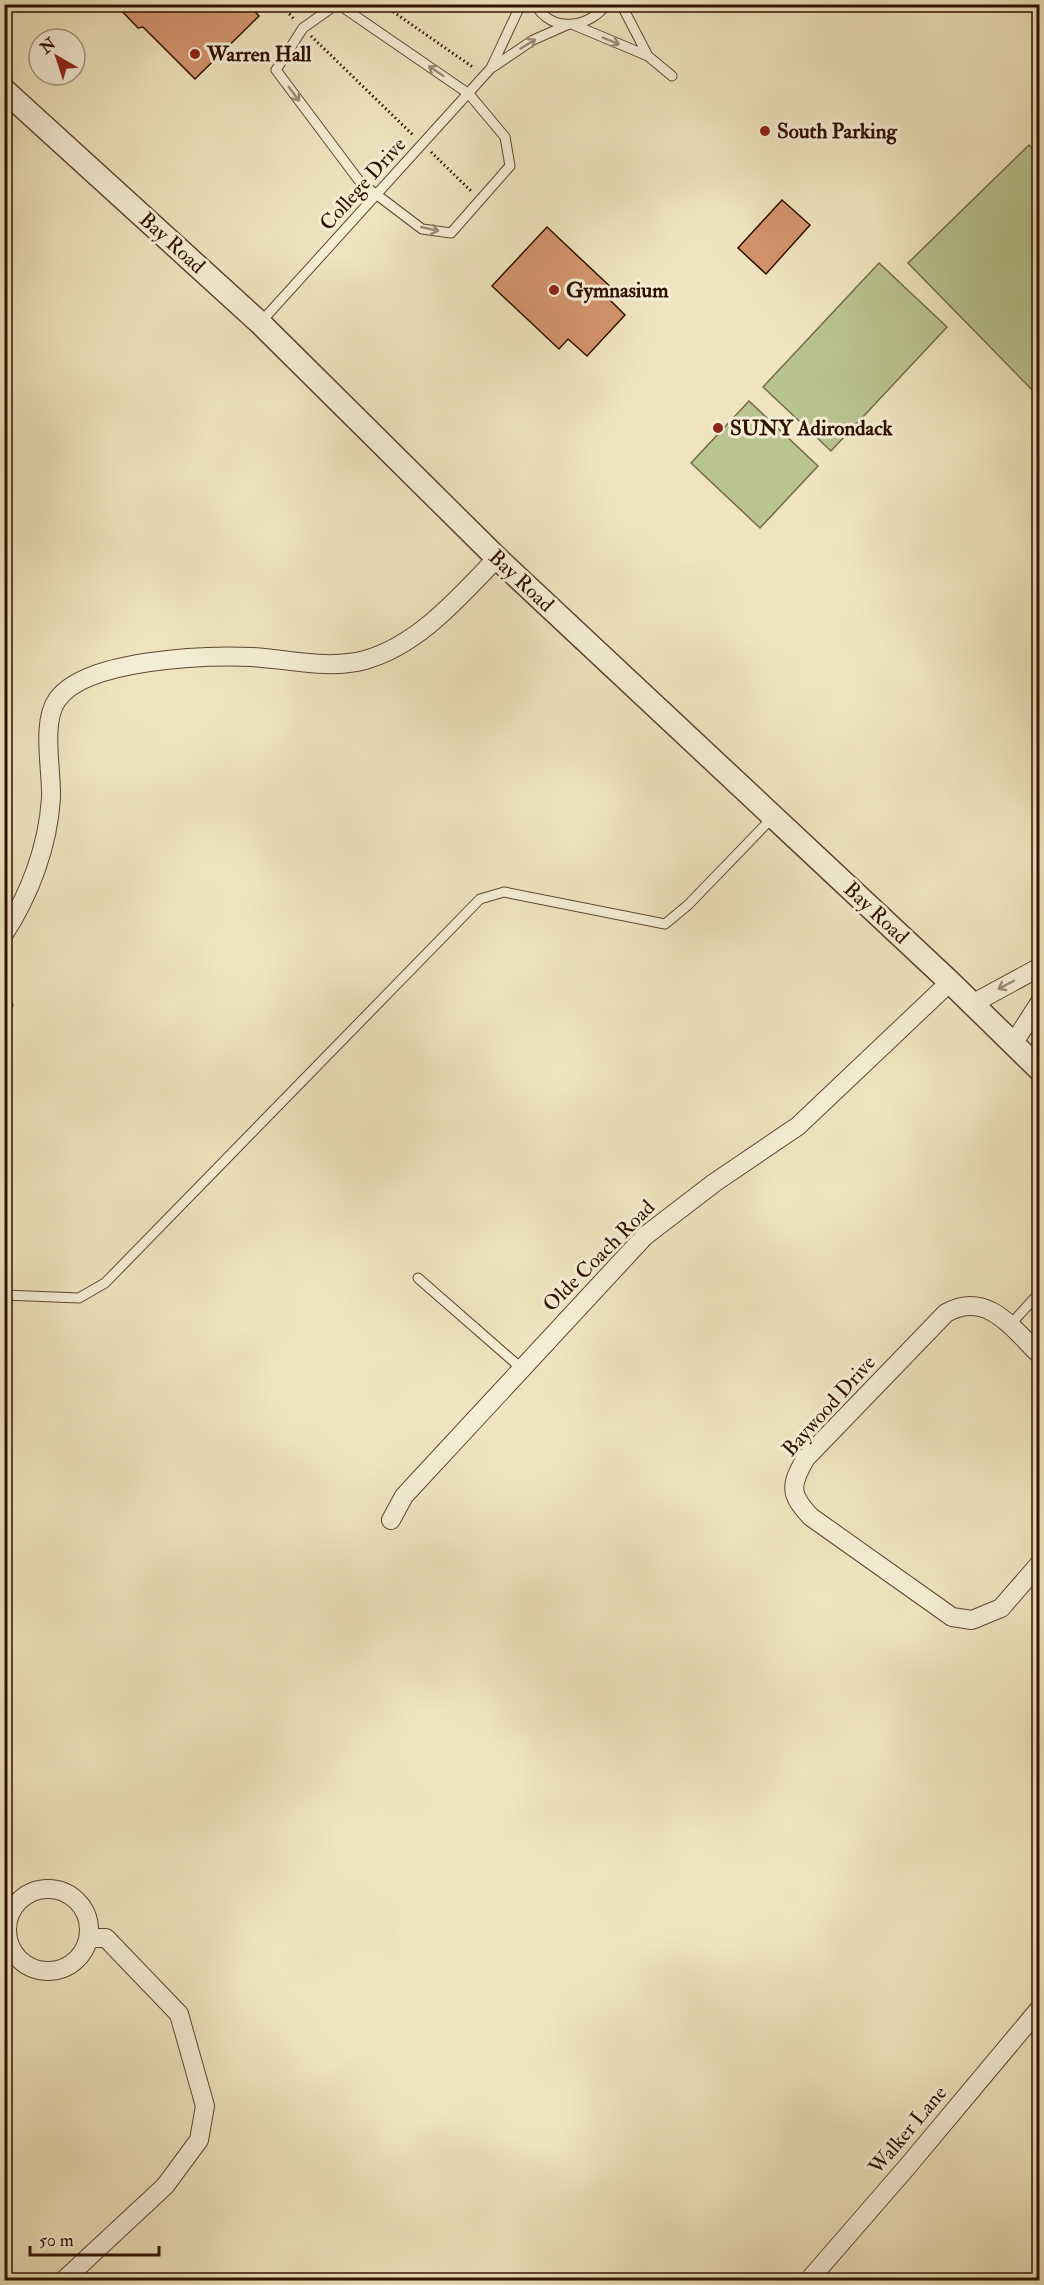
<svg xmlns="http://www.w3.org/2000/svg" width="1044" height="2285" font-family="'IM FELL Double Pica',serif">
	<rect width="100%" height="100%" fill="#efe4be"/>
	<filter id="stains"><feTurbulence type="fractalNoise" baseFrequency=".00333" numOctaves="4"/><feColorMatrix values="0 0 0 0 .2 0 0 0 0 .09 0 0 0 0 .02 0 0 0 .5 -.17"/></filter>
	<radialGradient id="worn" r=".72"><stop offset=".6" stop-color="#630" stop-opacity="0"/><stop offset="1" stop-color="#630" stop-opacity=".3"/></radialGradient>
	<path fill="#bac491" stroke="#746a48" stroke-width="1.5" d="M 550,5 L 589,5 C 576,13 563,14 550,5 Z
		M 1029,145 L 1040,156 L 1039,397 L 908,263 Z
		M 879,263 L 947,327 L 831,451 L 763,387 Z
		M 749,401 L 818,466 L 760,528 L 691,463 Z"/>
	<path fill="#d3946d" stroke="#2f1100" stroke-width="1.5" d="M 115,4 L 248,4 L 259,16 L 195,79 L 143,27 L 138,28 Z
		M 782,200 L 810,225 L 766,274 L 738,248 Z
		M 547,227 L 617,293 L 610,300 L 625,315 L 587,356 L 568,339 L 559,349 L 492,286 Z"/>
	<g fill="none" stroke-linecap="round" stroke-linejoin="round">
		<defs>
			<path id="service" d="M 337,4 L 303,28 L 276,70 L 360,182 L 422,229 L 451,233 L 510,166 L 505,137 L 469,94 L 338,4
				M 535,4 C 552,34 589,28 607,4
				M 621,4 L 648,56
				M 574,25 L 648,56 L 672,76
				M 493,67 L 533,40 L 567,25
				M 260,323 L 491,68 L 521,4
				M 4,1002 L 8,1005 L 4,1008
				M 418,1278 L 521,1368
				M 4,1295 L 79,1298 L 105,1283 L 480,899 L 504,892 L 665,924 L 688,905 L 773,817
				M 1009,1326 L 1040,1292"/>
			<path id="minor" d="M 4,934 C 30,894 48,846 51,798 C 52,770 41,723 57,700 C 85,659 206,655 252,657 C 289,659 328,670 365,660 C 419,645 460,596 497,558
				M 972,1004 L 1040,967
				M 1013,1044 L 1040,1002
				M 1040,1355 C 1012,1328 987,1290 946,1313 L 806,1458 C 790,1485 789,1494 811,1517 L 952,1617 L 972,1620 L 1001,1608 L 1040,1563
				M 391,1520 L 404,1496 L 645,1236 L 714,1183 L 798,1126 L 950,982
				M7 1930a41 41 0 1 1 82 0a41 41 0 1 1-82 0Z
				M 64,2280 L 165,2186 L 199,2140 L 205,2106 L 179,2014 L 106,1938 L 89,1938
				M 809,2280 L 907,2167 L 1040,2008"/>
			<path id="tertiary" d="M 4,90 L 260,323 L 497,558 L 950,982 L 1040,1070"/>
		</defs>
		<use href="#service" stroke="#5f4630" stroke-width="11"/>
		<use href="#minor" stroke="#5f4630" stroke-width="20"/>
		<use href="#tertiary" stroke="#5f4630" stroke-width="25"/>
		<path stroke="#2f1100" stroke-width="3" stroke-dasharray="1.5 3" stroke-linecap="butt" d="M 280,4 L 294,19
			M 382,4 L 474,68
			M 311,36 L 414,136
			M 431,152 L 471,191"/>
		<use href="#service" stroke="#f5edd5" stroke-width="9"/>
		<use href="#minor" stroke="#f5edd5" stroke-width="18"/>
		<use href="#tertiary" stroke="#f5edd5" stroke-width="22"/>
	</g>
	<defs><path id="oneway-shaft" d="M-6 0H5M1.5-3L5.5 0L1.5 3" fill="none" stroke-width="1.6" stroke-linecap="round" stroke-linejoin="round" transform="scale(1.5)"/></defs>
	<g stroke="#9c8a75">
		<use href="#oneway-shaft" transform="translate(611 41) rotate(23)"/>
		<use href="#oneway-shaft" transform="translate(528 44) rotate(-32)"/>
		<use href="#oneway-shaft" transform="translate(436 71) rotate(-146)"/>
		<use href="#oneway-shaft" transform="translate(294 94) rotate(53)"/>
		<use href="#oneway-shaft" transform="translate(430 229) rotate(13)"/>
		<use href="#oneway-shaft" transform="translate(1006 985) rotate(152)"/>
	</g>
	<g fill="#8f2418" stroke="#f5edd5" stroke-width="2">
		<circle cx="195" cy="54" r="6"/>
		<circle cx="765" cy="131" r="6"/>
		<circle cx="554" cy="290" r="6"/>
		<circle cx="718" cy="428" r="6"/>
	</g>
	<g text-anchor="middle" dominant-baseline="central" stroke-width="6" stroke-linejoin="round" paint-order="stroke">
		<g font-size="21" font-weight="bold" fill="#2f1100" stroke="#f5edd5" text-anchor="start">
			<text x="207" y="54">Warren Hall</text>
			<text x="777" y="131">South Parking</text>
			<text x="566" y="290">Gymnasium</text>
			<text x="730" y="428">SUNY Adirondack</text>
		</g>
		<g font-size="21" fill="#2f1100" stroke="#f5edd5">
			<text transform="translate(363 184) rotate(-48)">College Drive</text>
			<text transform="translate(172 243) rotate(42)">Bay Road</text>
			<text transform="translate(521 581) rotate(43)">Bay Road</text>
			<text transform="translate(876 913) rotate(43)">Bay Road</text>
			<text transform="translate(599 1256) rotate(-45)">Olde Coach Road</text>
			<text transform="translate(829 1406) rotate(-48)">Baywood Drive</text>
			<text transform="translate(908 2130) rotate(-50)">Walker Lane</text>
		</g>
	</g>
	<rect width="1044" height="2285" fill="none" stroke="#efe4be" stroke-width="24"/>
	<rect x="6" y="6" width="1032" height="2273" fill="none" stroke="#2f1100" stroke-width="3"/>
	<rect x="12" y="12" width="1020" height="2261" fill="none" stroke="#2f1100" stroke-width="1.5"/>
	<g transform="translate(57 57) rotate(321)"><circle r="28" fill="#f5edd5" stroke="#a69580" stroke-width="1.5"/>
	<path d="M0-4.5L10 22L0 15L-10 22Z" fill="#8f2418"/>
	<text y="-9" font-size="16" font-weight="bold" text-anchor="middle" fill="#2f1100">N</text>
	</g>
	<path d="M30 2246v9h129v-9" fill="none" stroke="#2f1100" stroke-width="3"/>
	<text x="39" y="2246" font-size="18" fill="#2f1100" stroke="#f5edd5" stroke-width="4.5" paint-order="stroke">50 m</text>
	<rect width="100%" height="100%" filter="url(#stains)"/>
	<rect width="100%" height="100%" fill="url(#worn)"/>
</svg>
